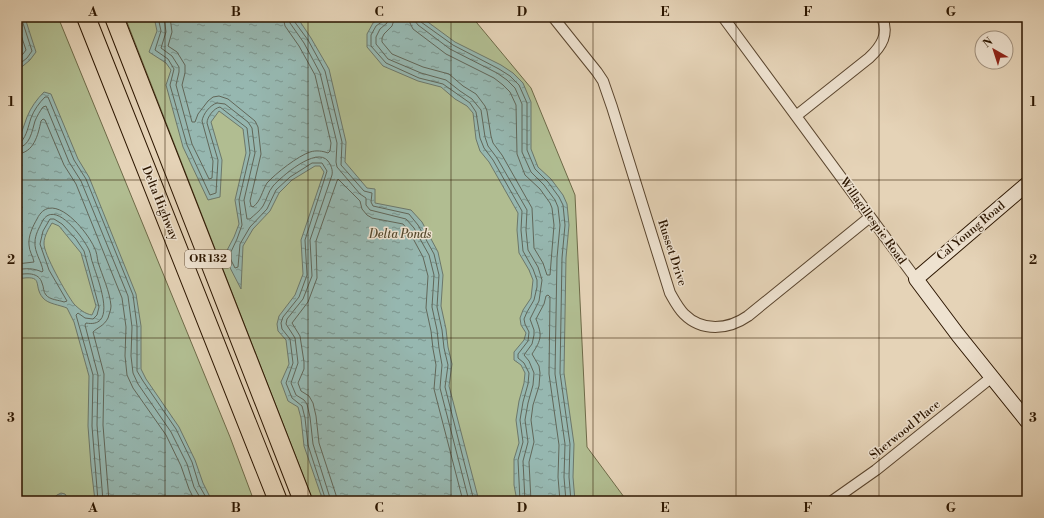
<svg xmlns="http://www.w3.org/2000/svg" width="1044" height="518" font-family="'Libre Bodoni',serif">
	<defs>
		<pattern id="water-ripples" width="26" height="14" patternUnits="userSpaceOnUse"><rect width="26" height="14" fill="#96b7b0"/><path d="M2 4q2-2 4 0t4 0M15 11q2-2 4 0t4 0" fill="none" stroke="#7b948d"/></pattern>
	</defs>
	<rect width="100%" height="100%" fill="#e5d3b7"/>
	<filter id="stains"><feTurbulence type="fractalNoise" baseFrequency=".005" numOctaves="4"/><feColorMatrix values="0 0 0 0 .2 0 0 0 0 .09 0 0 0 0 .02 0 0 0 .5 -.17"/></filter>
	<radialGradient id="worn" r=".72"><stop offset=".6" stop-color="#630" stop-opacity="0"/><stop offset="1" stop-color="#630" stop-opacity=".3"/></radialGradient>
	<path fill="#b1bd91" stroke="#6e6a48" d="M 17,17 L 58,17 L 230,437 L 254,501 L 17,501 Z
		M 125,17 L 472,17 L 531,88 L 575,195 L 587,447 L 627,501 L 313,501 Z"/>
	<path fill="url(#water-ripples)" stroke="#6c776a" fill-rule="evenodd" d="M 17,17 L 24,17 L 26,21 L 36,52 L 30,60 L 17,71 Z
		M 154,17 L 297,17 L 311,38 L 329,69 L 346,142 L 345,162 L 367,188 L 375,189 L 375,203 L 411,210 L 422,222 L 438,252 L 443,275 L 441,306 L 446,329 L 448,347 L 452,364 L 449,386 L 479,501 L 323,501 L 304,446 L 301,418 L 298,407 L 288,401 L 281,382 L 289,364 L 286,340 L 278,331 L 277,324 L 279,316 L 295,295 L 303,274 L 301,240 L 324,172 L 320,166 L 315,166 L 292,180 L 279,193 L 270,211 L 253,229 L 243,246 L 241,289 L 224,256 L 234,237 L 239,224 L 235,200 L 246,153 L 243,129 L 219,111 L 211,122 L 222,160 L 220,197 L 208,200 L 183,147 L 166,85 L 171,70 L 166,63 L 149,52 L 157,31 Z
		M 382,17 L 421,17 L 455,42 L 501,65 L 513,73 L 523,83 L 531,102 L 531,149 L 538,167 L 551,179 L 563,195 L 567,204 L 569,225 L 566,258 L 564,373 L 574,444 L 573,477 L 575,501 L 517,501 L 514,485 L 514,459 L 519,443 L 516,420 L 519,401 L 524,383 L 525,373 L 521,365 L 514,360 L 514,352 L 524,340 L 526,333 L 521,325 L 520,318 L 523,310 L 531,298 L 533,280 L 529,270 L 519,253 L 517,230 L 518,213 L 489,162 L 480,151 L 476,139 L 473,113 L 467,106 L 455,99 L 441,87 L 418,81 L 383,66 L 367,47 L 367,34 L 373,23 Z
		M 44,92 L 51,94 L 78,159 L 89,177 L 136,294 L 141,326 L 141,369 L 146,379 L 179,427 L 195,460 L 203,483 L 212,501 L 95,501 L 91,466 L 88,426 L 89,376 L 74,322 L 67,308 C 60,305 48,304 43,298 C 32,285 46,274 17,279 L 17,141 C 22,133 24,125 27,117 C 31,107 37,99 44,92 ZM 52,223 L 59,226 L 81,253 L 96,306 L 92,315 C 85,314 79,309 74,304 C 67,295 43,253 44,243 C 44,236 49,228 52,223 Z
		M 61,493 L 65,494 L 70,501 L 50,501 L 57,495 Z"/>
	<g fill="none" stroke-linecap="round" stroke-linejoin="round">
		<path stroke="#616658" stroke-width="1" d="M 158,17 L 161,31 L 155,50 L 168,59 L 174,69 L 170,85 L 187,145 L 210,195 L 216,193 L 218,160 L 207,123 C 207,117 214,108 220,107 L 247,128 L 250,153 L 239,200 L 242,225 L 237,239 L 229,256 L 235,268 L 238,267 L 240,244 L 250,227 L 267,209 L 276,190 L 290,177 L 312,163 L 322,163 L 327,171 L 305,240 L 307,275 L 299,297 L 283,317 L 281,323 L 282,329 L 290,339 L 293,363 L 286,383 L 292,398 L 302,406 L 305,418 L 308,445 L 326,501
			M 164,17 L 166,32 L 161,48 L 172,56 L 179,67 L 179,72 L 176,85 L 192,144 L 209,179 L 212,178 L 213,161 L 202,121 C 203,114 210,105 217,103 L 225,104 L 248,122 L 252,128 L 255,153 L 244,200 L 247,219 L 250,219 C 254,215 260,211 263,206 C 267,199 268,192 273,186 C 281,177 316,146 328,161 C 331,165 333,170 332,175 L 310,240 L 312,276 L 303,299 L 287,319 L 286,324 L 295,338 L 298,363 L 291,383 L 296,395 L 304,400 L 307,404 L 310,417 L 313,444 L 331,501
			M 170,17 L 172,32 L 168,46 L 177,52 L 185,65 L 185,73 L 182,85 L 192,122 L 195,122 L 198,114 L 208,101 L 213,97 L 219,96 L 228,99 L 255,121 L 258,127 L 261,154 L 250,201 L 251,206 L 253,207 C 261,201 262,191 267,183 C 276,173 298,156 310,152 C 316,150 323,151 328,153 L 330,151 L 331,143 L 315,75 L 299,46 L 285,26 L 283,17
			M 289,17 L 290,23 L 304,43 L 320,73 L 337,143 L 336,162 L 337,167 L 360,194 L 366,198 L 366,205 L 370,210 L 406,219 L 414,228 L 429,255 L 434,275 L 432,307 L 437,330 L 439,348 L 442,365 L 440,388 L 469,501
			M 294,17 L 294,21 L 308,40 L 325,71 L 342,142 L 341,165 L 364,191 L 372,193 L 371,202 L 373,206 L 409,214 L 418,225 L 434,254 L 439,275 L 437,307 L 442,330 L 444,348 L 448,365 L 445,387 L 474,501
			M 384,17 L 383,21 L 376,26 L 371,35 L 371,46 L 386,63 L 419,78 L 443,84 L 470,103 L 476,112 L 480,138 L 484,148 L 493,160 L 522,211 L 521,230 L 523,251 L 533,269 L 537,280 L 537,287 L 534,300 L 527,312 L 524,319 L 525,324 L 529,332 L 528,341 L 518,354 L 518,358 L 524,363 L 529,373 L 528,384 L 523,402 L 520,420 L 523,442 L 518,460 L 520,501
			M 389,17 L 387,23 L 380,29 L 376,37 L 376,44 L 388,59 L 421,73 L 446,80 L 460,91 L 472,99 L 481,110 L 485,137 L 488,146 L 497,158 L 527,210 L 526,230 L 528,250 L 538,267 L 542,280 L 539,301 L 530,319 L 534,330 L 534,335 L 532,344 L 524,355 L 529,361 L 534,373 L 533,385 L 528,403 L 525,420 L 528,442 L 523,461 L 525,501
			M 395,17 L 392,26 L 384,34 L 382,38 L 382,42 L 392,54 L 423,67 L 449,74 L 463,86 L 476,94 L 485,106 L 487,111 L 491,136 L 493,143 L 502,155 L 532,208 L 534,248 L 543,263 L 547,275 L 550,275 L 554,225 L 552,208 L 550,203 L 540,189 L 525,175 L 517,154 L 516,105 L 510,92 L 503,85 L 494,78 L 446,54 L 413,29 L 410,23 L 409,17
			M 415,17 L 415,21 L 418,25 L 450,49 L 497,73 L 507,80 L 515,88 L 522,104 L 522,152 L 531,172 L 544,185 L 555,200 L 558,207 L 560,225 L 557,258 L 555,374 L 565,444 L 564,477 L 566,501
			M 420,17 L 421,22 L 453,45 L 499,69 L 510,76 L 519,85 L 527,103 L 527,150 L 535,169 L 548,182 L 559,197 L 563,205 L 565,225 L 562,258 L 560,373 L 570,444 L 569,477 L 571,501
			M 17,23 L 26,50 L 23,54 L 17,60
			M 17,66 L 27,58 L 32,51 L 21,17
			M 17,143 L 21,142 C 27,135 28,127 31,118 C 34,110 39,103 45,97 L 48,97 L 74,160 L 86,179 L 133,295 L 137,326 L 137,371 L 143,381 L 176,429 L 192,462 L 199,485 L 208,501
			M 17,148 C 30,147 32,131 35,121 C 37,116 40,111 43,107 L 46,106 L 69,162 L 81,181 L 128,296 L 132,327 L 131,356 L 133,373 L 138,384 L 171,432 L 187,464 L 194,487 L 202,501
			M 17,154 C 34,153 38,135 41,121 L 43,119 L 45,120 L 64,165 L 76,184 L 122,298 L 126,327 L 125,356 L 127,375 L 133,388 L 166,435 L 181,466 L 189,489 L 195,501
			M 17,264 L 34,262 C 33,256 29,251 29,245 C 28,236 33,226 37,219 C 52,188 87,231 94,247 C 97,252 97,257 98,262 C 102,275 110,292 111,306 C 111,310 109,314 108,318 C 104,326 98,327 93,332 L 104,374 L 103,425 L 109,501
			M 17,270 C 25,268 34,268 42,272 L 43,271 C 42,262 34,252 35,242 C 35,235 39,228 42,222 C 54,198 83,237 89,250 C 91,254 91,260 93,264 C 97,278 119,329 86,323 L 85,325 L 98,375 L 97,425 L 103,501
			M 17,275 C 26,273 39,272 42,283 C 44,287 43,292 46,295 C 50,300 59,300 64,302 L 67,301 L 49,270 L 40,244 L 43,231 L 50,219 L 54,219 L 62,224 L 76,239 L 84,251 L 99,307 L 97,315 L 93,319 L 85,318 L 78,313 L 76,315 L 93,375 L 92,426 L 98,501
			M 337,501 L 336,495 L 319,443 L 316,416 L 313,403 L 309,396 L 301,391 L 298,383 L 304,369 L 304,362 L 300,336 L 292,323 L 308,302 L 317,278 L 316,241 L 337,181 L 338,179 L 360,201 L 362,209 L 367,215 L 372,218 L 403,224 L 409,231 L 423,257 L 428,276 L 426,308 L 431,331 L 433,349 L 436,365 L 434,389 L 463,501
			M 531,501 L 529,462 L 534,442 L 531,420 L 533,405 L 539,386 L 540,373 L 539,366 L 532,354 C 542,339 542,335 536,319 L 544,304 L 546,296 L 548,295 L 550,297 L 549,374 L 559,445 L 558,477 L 560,501"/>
		<defs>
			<path id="minor" d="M 553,17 L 597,72 L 603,81 L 612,107 L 670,293 C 674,300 678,308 684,314 C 702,332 728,330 748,316 L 870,217
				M 723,17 L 916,279
				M 796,116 L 869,58 C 882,46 889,34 882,17
				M 832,501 L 876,470 L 992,377"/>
			<path id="secondary" d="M 1027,184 L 916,279 L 958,335 L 1027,421"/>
			<path id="motorway" d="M 86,17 L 278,501
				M 114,17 L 303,501"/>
		</defs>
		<use href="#minor" stroke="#5a452e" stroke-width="12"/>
		<use href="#secondary" stroke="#2c1600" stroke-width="16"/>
		<use href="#motorway" stroke="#2c1600" stroke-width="20"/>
		<use href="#minor" stroke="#eee2d0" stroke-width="10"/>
		<use href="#secondary" stroke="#eee2d0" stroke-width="14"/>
		<use href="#motorway" stroke="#e5d3b7" stroke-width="18"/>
	</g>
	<path fill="none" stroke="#2c1600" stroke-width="1" stroke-opacity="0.55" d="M 165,17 L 165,501M 308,17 L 308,501M 451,17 L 451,501M 593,17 L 593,501M 736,17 L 736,501M 879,17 L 879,501M 17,180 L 1027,180M 17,338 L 1027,338"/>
	<g text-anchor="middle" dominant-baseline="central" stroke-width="3" stroke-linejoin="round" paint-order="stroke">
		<rect fill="#eee2d0" stroke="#66533e" stroke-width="1" x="185" y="250" width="46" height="18" rx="3"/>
		<g font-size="11" font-weight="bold" fill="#2c1600">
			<text x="208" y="259">OR 132</text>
		</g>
		<g font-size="12" fill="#2c1600" stroke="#eee2d0">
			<text transform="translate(160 203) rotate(68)">Delta Highway</text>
			<text transform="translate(873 221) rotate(54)">Willagillespie Road</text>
			<text transform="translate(971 231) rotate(-40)">Cal Young Road</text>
			<text transform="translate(672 253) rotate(72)">Russet Drive</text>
			<text transform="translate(905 430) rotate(-39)">Sherwood Place</text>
		</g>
		<g font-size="12" font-style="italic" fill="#54482c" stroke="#eee2d0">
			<text x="400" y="234">Delta Ponds</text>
		</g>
	</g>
	<rect width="1044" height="518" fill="none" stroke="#e5d3b7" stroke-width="44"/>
	<g transform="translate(994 50) rotate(321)"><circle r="19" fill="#eee2d0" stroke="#a0907d"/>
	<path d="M0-3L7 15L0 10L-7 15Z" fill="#8f2418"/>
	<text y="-6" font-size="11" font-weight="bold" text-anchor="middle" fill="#2c1600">N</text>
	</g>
	<rect x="22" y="22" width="1000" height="474" fill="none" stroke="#2c1600" stroke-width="1.5"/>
	<g font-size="13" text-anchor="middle" font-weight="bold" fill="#2c1600">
		<text x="93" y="16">A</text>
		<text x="236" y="16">B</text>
		<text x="379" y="16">C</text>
		<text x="522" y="16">D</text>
		<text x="665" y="16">E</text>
		<text x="808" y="16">F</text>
		<text x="951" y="16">G</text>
		<text x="11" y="106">1</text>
		<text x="1033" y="106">1</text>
		<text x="11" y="264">2</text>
		<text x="1033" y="264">2</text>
		<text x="11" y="422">3</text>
		<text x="1033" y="422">3</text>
		<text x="93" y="512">A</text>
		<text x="236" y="512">B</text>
		<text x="379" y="512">C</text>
		<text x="522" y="512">D</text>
		<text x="665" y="512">E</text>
		<text x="808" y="512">F</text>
		<text x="951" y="512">G</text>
	</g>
	<rect width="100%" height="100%" filter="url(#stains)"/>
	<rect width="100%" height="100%" fill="url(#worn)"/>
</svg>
